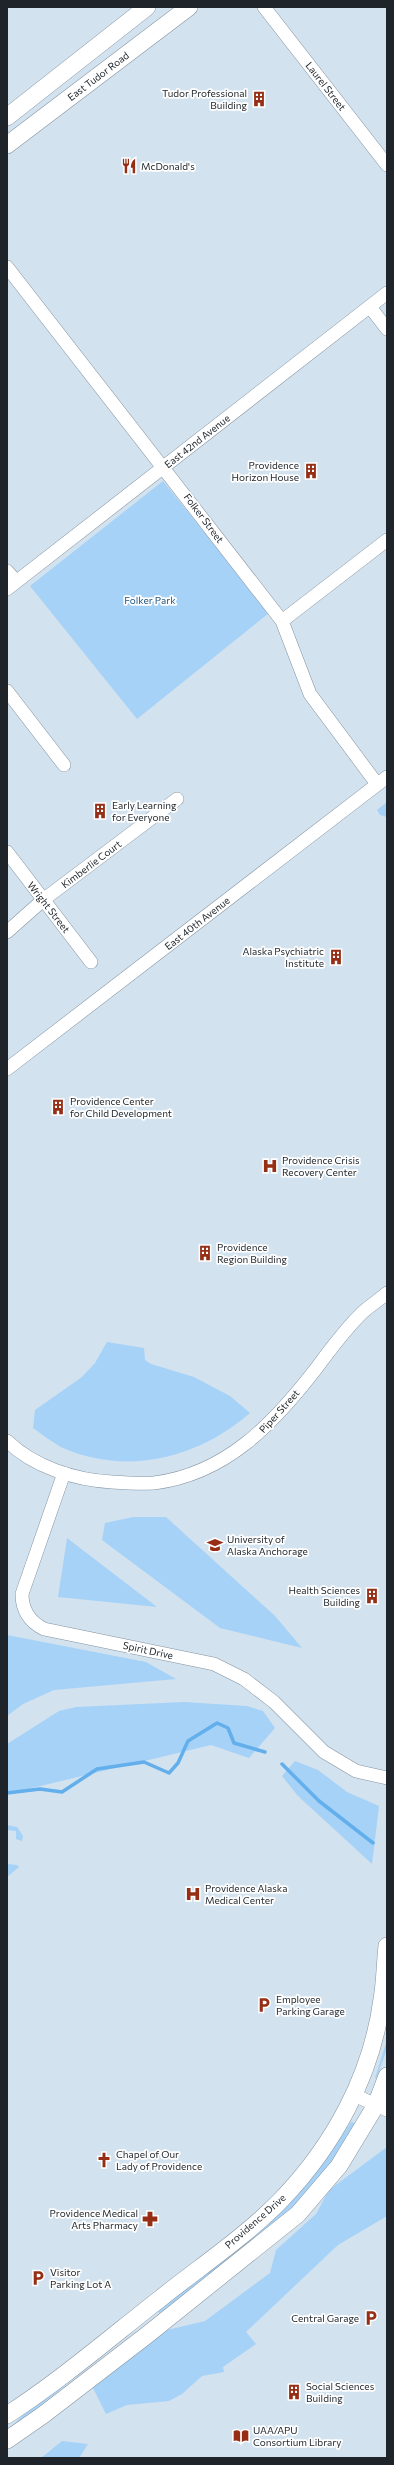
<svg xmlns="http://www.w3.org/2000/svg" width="394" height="2465" font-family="Commissioner,sans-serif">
	<rect width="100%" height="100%" fill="#d2e2ef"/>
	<path fill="#a6d2f7" d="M 163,481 L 269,613 L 137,719 L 30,586 Z
		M 387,802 L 387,817 L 380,815 L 377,810 Z
		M 107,1342 L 144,1348 L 145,1360 L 151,1364 L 194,1377 L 230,1396 L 250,1413 C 198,1458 128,1476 63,1448 C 53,1443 42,1434 33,1428 L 35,1410 L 82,1377 L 95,1363 Z
		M 133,1517 L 166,1517 L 275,1616 L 302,1648 L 220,1628 L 102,1540 L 105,1523 Z
		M 67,1538 L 157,1607 L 58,1597 Z
		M 7,1635 L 146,1662 L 176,1679 L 54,1690 L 23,1704 L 7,1716 Z
		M 184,1702 L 247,1706 L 263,1711 L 275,1728 L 249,1758 L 211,1745 L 7,1794 L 7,1744 L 59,1711 L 76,1707 Z
		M 295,1761 L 318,1770 L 347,1792 L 379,1806 L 372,1864 L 298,1796 L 282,1776 Z
		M 7,1825 L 17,1827 L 23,1836 L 22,1841 L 16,1839 L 16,1831 L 7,1830 Z
		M 7,1864 L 17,1865 L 19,1867 L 7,1877 Z
		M 387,2040 L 387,2049 L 376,2079 L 375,2078 Z
		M 351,2122 L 355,2123 L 356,2126 C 340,2151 324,2177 303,2198 C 265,2239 218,2271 173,2306 L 159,2313 L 157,2311 L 278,2214 L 313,2176 Z
		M 387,2147 L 387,2216 L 338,2245 L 246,2332 L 256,2344 L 223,2367 L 224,2372 L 202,2376 L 182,2394 L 169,2401 L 127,2405 L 106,2414 L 92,2386 L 163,2331 L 205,2321 L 270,2273 L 276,2250 L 316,2214 L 329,2190 Z
		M 122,2340 L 22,2420 L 7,2431 L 33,2405 Z
		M 62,2441 L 88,2444 L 79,2458 L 41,2458 Z"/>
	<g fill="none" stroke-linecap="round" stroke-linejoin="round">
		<path stroke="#63afec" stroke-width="3.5" d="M 282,1764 L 319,1801 L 373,1843
			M 7,1793 L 40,1789 L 62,1792 L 97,1769 L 144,1762 L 169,1773 L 178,1763 L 188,1741 L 217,1723 L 228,1728 L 234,1743 L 265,1752"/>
		<defs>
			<path id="minor" d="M 264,7 L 387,165
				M 7,267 L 282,621 L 310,694 L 377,784
				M 370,307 L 387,329
				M 7,571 L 16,581
				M 7,589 L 387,293
				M 282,621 L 387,540
				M 7,691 L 64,765
				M 7,852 L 91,962
				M 7,932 L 43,900 L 177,799
				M 7,1069 L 387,777
				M 7,1441 C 34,1467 75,1480 112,1482 C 125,1483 140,1484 154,1483 C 226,1474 273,1424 315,1370 C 330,1350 345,1329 363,1312 C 371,1305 379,1300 387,1293
				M 64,1473 L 22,1594 C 22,1610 30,1622 44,1629 L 214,1664 L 244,1679 L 274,1702 L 324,1752 L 356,1771 L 387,1778
				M 354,2095 L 387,2110"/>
			<path id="major" d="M 7,117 L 147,7
				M 7,145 L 189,7
				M 7,2415 C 61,2380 111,2337 161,2298 C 201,2266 246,2236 281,2200 C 334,2145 372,2075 382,1999 C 385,1982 385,1964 387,1946
				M 7,2440 L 43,2415 L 147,2335 L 298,2214 L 339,2166 L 376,2105 L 387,2076"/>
		</defs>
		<use href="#minor" stroke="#8493a0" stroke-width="14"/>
		<use href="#major" stroke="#8493a0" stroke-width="18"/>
		<use href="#minor" stroke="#fff" stroke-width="13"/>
		<use href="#major" stroke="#fff" stroke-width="17"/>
	</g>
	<defs>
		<symbol id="building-bare" viewBox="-9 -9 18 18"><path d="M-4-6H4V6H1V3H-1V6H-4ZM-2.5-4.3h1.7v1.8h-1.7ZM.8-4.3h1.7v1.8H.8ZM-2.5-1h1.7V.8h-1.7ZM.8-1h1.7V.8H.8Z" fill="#962e15" stroke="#fff" stroke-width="2.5" paint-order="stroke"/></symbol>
		<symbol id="restaurant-bare" viewBox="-9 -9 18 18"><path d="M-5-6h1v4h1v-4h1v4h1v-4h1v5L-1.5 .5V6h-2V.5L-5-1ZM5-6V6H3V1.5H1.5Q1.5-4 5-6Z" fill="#962e15" stroke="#fff" stroke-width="2.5" paint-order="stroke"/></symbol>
		<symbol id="hospital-bare" viewBox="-9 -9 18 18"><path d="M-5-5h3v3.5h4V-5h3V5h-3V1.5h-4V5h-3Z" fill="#962e15" stroke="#fff" stroke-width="2.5" paint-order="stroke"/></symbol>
		<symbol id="university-bare" viewBox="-9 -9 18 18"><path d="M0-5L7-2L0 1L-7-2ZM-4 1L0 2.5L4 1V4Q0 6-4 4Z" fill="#962e15" stroke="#fff" stroke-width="2.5" paint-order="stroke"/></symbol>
		<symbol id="parking-bare" viewBox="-9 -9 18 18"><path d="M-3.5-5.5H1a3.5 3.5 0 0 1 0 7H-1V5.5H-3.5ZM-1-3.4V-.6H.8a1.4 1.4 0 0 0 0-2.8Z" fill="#962e15" stroke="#fff" stroke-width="2.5" paint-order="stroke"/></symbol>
		<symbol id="church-bare" viewBox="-9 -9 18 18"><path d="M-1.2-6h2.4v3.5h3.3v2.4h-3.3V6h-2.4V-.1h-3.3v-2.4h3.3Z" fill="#962e15" stroke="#fff" stroke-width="2.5" paint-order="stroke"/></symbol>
		<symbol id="pharmacy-bare" viewBox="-9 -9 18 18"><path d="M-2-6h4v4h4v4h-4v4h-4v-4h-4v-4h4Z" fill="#962e15" stroke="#fff" stroke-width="2.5" paint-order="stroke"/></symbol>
		<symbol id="library-bare" viewBox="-9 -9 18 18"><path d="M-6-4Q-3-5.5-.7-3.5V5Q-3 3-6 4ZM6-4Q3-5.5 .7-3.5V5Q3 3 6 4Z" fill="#962e15" stroke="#fff" stroke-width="2.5" paint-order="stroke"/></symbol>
	</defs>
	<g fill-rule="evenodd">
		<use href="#building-bare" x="248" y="88" width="22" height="22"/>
		<use href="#restaurant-bare" x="118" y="155" width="22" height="22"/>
		<use href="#building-bare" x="300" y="460" width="22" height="22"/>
		<use href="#building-bare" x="89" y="800" width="22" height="22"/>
		<use href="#building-bare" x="325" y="946" width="22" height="22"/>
		<use href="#building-bare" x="47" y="1096" width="22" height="22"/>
		<use href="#hospital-bare" x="259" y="1155" width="22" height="22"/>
		<use href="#building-bare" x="194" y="1242" width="22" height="22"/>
		<use href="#university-bare" x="204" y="1534" width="22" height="22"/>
		<use href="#building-bare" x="361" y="1585" width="22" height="22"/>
		<use href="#hospital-bare" x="182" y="1883" width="22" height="22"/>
		<use href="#parking-bare" x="253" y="1994" width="22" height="22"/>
		<use href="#church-bare" x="93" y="2149" width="22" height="22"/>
		<use href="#pharmacy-bare" x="139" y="2208" width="22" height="22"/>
		<use href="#parking-bare" x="27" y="2267" width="22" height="22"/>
		<use href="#parking-bare" x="360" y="2307" width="22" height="22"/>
		<use href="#building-bare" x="283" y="2381" width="22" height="22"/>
		<use href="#library-bare" x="230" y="2425" width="22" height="22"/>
	</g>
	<g text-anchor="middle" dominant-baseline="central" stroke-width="3.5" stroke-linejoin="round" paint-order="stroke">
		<g font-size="10" fill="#1e2429" stroke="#fff">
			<text transform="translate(98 76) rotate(-37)">East Tudor Road</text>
			<text transform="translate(326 86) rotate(52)">Laurel Street</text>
			<text transform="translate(197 441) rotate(-38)">East 42nd Avenue</text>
			<text transform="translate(204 518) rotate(53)">Folker Street</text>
			<text transform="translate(91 864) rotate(-37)">Kimberlie Court</text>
			<text transform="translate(49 907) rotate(52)">Wright Street</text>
			<text transform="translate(197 923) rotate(-38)">East 40th Avenue</text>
			<text transform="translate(279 1411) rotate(-48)">Piper Street</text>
			<text transform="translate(148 1650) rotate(12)">Spirit Drive</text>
			<text transform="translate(255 2221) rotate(-41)">Providence Drive</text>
		</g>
		<g font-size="10" fill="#1e2429" stroke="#fff" text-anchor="start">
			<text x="247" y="93" text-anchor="end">Tudor Professional<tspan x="247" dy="12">Building</tspan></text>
			<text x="141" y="166">McDonald's</text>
			<text x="299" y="465" text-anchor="end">Providence<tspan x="299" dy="12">Horizon House</tspan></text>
			<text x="112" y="805">Early Learning<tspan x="112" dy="12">for Everyone</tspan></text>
			<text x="324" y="951" text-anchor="end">Alaska Psychiatric<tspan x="324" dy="12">Institute</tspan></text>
			<text x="70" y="1101">Providence Center<tspan x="70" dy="12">for Child Development</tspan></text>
			<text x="282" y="1160">Providence Crisis<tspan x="282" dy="12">Recovery Center</tspan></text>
			<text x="217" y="1247">Providence<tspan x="217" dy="12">Region Building</tspan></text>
			<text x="227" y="1539">University of<tspan x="227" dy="12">Alaska Anchorage</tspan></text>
			<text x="360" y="1590" text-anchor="end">Health Sciences<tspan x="360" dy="12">Building</tspan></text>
			<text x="205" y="1888">Providence Alaska<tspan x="205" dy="12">Medical Center</tspan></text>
			<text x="276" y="1999">Employee<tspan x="276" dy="12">Parking Garage</tspan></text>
			<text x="116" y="2154">Chapel of Our<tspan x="116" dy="12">Lady of Providence</tspan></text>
			<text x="138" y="2213" text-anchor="end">Providence Medical<tspan x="138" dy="12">Arts Pharmacy</tspan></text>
			<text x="50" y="2272">Visitor<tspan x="50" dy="12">Parking Lot A</tspan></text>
			<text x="359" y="2318" text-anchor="end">Central Garage</text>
			<text x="306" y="2386">Social Sciences<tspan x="306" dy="12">Building</tspan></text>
			<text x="253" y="2430">UAA/APU<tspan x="253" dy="12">Consortium Library</tspan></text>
		</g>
		<g font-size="10" fill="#215880" stroke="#fff">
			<text x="150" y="600">Folker Park</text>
		</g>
	</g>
	<rect width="394" height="2465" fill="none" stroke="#1e2429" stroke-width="16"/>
</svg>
